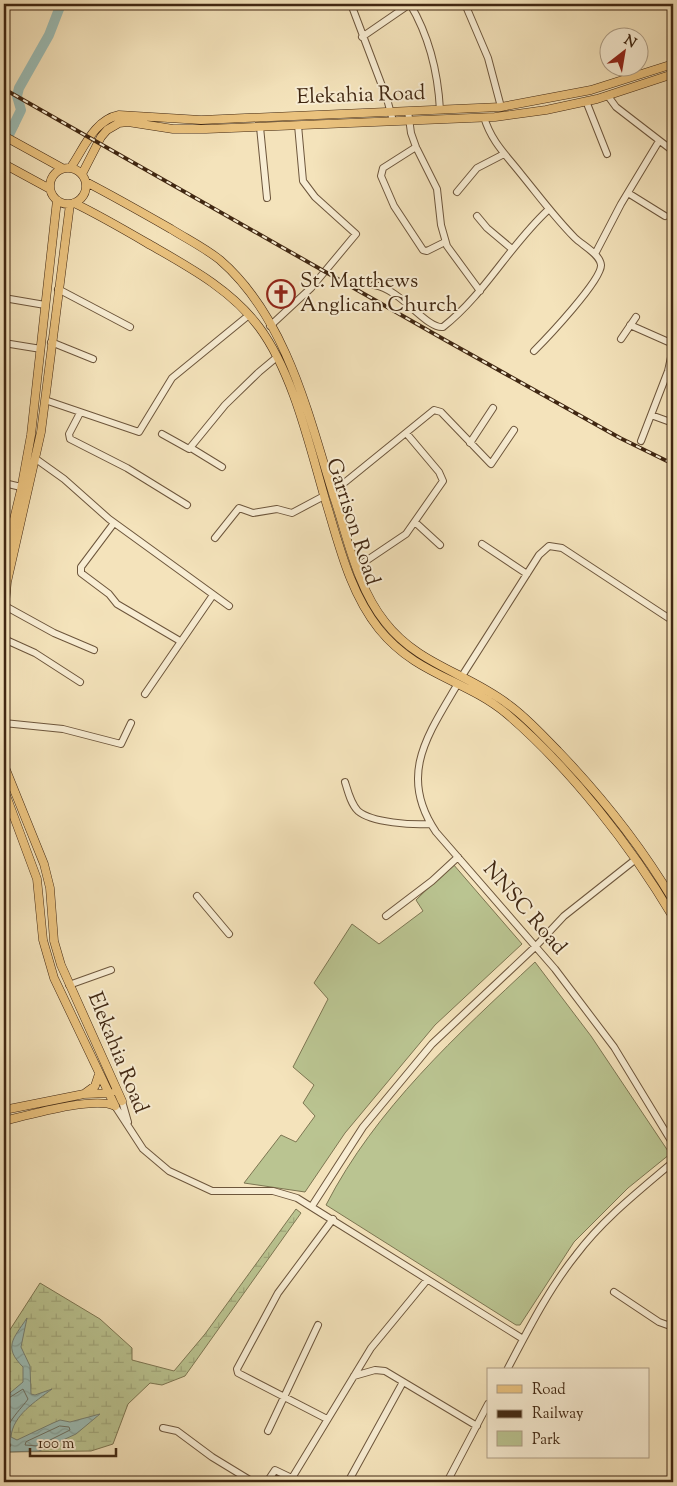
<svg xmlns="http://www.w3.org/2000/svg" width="677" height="1486" font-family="'Sorts Mill Goudy',serif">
	<defs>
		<pattern id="wetland-marsh" width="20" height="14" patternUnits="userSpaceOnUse" patternTransform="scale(1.25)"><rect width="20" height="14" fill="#bac491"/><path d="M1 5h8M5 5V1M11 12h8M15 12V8" fill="none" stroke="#a1a87c"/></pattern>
		<pattern id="water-waves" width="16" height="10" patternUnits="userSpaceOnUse" patternTransform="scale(1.25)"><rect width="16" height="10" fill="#9cbdb6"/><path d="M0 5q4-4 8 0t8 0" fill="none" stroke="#87a29b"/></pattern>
	</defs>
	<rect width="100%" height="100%" fill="#f4e3bb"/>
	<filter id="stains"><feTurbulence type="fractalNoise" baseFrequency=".004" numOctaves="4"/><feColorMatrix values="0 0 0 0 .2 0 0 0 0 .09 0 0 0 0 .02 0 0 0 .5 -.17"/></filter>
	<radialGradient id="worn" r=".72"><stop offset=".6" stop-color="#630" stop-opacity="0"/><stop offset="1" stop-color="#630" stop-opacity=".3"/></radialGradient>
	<path fill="#bac491" stroke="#7d7652" d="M 453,864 L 522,944 L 435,1025 L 345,1133 L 305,1192 L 244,1183 L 281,1135 L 296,1142 L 315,1116 L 303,1103 L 314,1085 L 293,1067 L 328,999 L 314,983 L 352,924 L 379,944 L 423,911 L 416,900 Z
		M 535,962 L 591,1036 L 670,1154 L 628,1188 L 574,1242 L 520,1325 L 516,1325 L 326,1205 C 376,1108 457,1035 535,962 Z"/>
	<path fill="url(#wetland-marsh)" stroke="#7d7652" d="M 296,1209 L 301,1213 L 185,1376 L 162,1385 L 150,1383 L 128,1404 L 113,1444 L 91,1451 L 4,1452 L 4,1339 L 40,1283 L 100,1319 L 132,1348 L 132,1360 L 174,1371 L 205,1334 Z"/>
	<path fill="url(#water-waves)" stroke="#778174" d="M 20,110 L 22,111 L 18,126 L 4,151 L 4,138 Z
		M 27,1318 L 21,1347 L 30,1366 L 31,1394 L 35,1395 L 52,1389 C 35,1402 13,1415 11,1437 L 17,1440 L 53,1423 L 60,1420 L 70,1422 L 100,1414 L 76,1434 L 39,1451 L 4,1452 L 4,1398 L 23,1382 L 23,1367 C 3,1347 13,1339 27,1318 Z"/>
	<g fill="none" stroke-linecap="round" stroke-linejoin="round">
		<path stroke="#6e7264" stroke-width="1" d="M 4,1401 L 23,1389 L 28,1399 C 23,1407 0,1428 7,1440 C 8,1442 10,1443 11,1446 L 4,1447
			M 60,1426 L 69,1427 L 70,1430 L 38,1446 L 25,1445 L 26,1442 Z"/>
		<path stroke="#9cbdb6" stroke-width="10" d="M 4,145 L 21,110 L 17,96 L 19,88 L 49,35 L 61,4"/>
		<defs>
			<path id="minor" d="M 351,4 L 387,99 L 393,121
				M 410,4 C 429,36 438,73 440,110
				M 465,4 L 488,58 L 501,107
				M 362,37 L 410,4
				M 608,96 L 616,107 L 673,151
				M 586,101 L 607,154
				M 408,111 L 411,133 L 416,147 L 437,189 L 441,225 L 447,246 L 480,291
				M 484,117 C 491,141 506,155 521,174 C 539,196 555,218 575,238 C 582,245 600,254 601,265 C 602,280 546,339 534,351
				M 260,127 L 267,198
				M 416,147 L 383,168 L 381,176 L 394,206 L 423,250 L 427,251 L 445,242
				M 457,192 L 477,168 L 504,154
				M 628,193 L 665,216
				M 477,216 L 487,228 L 512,249
				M 595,254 L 621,204 L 659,141
				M 374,285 C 401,289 426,329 443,327 C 485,294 509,246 548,210
				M 58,289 L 130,327
				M 4,298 L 45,305
				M 630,325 L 673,344
				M 270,326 L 311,288 L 356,234 L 315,197 L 303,181 L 298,125
				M 621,339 L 636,317
				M 51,342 L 93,359
				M 4,343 L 41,349
				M 45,400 L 139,432 L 172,378 L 249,315
				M 80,413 L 69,434 L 70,439 L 127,468 L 187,505
				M 651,415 L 673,423
				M 162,434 L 189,449 L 225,405 L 259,372 L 277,357
				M 641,441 L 668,371 L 673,348
				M 470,443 L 493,408
				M 191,448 L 222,467
				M 36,459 L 64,479 L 109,519 L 229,606
				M 4,483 L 21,487
				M 333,492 L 434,410 L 441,412 L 491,464 L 514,430
				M 114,523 L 81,567 L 81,573 L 109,594 L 117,604 L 180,641
				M 416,523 L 440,545
				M 215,538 L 239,508 L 253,513 L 277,509 L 292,513 L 324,496
				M 482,544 L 527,574
				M 357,567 L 406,534 L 443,481 L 439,472 L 407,434
				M 5,606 L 54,633 L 94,650
				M 4,639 L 35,653 L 80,682
				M 462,676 L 539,555 L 549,546 L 562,548 L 673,621
				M 457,685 C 427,736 398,776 436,832 L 555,969 L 614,1047 L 673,1144
				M 145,694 L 213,595
				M 4,723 L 63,729 L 121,744 L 131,723
				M 345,782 C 348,792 351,804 358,811 C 372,823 413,825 430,824
				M 197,896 L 229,934
				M 386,916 L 432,881 L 458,857
				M 69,985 L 111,970
				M 122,1101 L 128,1122
				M 115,1106 L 143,1149 L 169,1171 L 212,1191 L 273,1191 L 297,1198 L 523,1339
				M 312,1206 L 363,1127 L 432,1044 L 536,946 L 564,916 L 636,859
				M 614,1292 L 659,1322 L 673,1327
				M 507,1370 C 528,1330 548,1290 576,1255 C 603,1219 639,1191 673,1162
				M 354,1376 L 375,1370 L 385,1371 L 477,1426
				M 327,1419 L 238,1373 L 237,1369 L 278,1293 L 333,1219
				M 163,1428 L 177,1431 L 212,1457 L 253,1482
				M 268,1431 L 318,1325
				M 292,1478 L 371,1348 L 427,1280
				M 267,1482 L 275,1470 L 300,1482
				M 348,1482 L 403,1382
				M 447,1482 L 488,1404"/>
			<path id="major" d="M 4,136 L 62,168
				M 4,164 L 50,189
				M 71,167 C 84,148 94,120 119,115 L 201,120 L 501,107 L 591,90 L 673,64
				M50 186a18 18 0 1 1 36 0a18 18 0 1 1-36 0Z
				M 82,174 L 101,137 L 107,130 L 119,123 L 128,122 L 173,129 L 206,129 L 495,117 L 546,110 L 597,99 L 673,74
				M 86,182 C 115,197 143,213 171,229 C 187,239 205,248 220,260 C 287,318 309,417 334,497 C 348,539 357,587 385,622 C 418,665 468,673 509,705 C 527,718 542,735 558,751 C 602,797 641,846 673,900
				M 74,203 C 99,215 123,229 147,243 C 187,266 231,289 259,327 C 293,373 309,444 325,499 C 339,544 349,591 379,629 C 417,676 465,679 507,714 C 570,768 631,846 673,917
				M 4,561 L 21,490 L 31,435 L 57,200
				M 4,615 L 7,582 L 41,432 L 70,204
				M 4,765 L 44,864 L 50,888 L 54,941 L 61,965 L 122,1101
				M 4,790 L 37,879 L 43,940 L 54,978 L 115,1106
				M 84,1094 L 95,1086 L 99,1074
				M 4,1110 L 84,1094 L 111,1093
				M 4,1121 C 29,1115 94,1096 115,1106"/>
		</defs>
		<use href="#minor" stroke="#6d563c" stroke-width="8"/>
		<use href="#major" stroke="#402712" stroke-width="9"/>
		<use href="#minor" stroke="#f8edd3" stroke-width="6"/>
		<use href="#major" stroke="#eac27e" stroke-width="8"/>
		<defs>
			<path id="rail" d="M 4,89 L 445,340 L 620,438 L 673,464"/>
		</defs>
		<use href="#rail" stroke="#402712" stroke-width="4"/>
		<use href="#rail" stroke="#f8edd3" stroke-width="2" stroke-dasharray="5.5" stroke-linecap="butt"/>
	</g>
	<defs>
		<symbol id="church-ring" viewBox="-11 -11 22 22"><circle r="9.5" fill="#f8edd3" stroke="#8f2418" stroke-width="1.5"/><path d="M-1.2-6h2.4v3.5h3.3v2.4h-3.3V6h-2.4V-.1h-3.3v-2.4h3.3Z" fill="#8f2418"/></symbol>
	</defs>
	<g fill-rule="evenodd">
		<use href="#church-ring" x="265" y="278" width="32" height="32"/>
	</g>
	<g text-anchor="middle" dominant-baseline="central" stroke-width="4" stroke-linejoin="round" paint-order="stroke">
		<g font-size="21" fill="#402712" stroke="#f8edd3">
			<text transform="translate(361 96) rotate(-2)">Elekahia Road</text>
			<text transform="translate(352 522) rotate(72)">Garrison Road</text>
			<text transform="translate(524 909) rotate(49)">NNSC Road</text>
			<text transform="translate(117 1053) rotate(68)">Elekahia Road</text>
		</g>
		<g font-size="21" fill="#402712" stroke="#f8edd3" text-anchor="start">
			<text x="300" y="282">St. Matthews<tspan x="300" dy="24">Anglican Church</tspan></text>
		</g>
	</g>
	<rect width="677" height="1486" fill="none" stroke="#f4e3bb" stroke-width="20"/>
	<rect x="5" y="5" width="667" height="1476" fill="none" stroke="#402712" stroke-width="2.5"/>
	<rect x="10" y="10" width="657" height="1466" fill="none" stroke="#402712"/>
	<rect x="487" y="1368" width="162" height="90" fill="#f8edd3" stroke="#ae9e86"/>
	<rect x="497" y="1385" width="25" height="8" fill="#eac27e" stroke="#ae9e86"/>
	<text x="532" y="1394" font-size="15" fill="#402712">Road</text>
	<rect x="497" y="1410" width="25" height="8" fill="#402712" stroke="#ae9e86"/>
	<text x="532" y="1418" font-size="15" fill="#402712">Railway</text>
	<rect x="497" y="1431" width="25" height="15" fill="#bac491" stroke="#ae9e86"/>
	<text x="532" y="1444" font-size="15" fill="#402712">Park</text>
	<g transform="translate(624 52) rotate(31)"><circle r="24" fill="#f8edd3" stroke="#ae9e86"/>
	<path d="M0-4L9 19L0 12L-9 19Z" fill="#8f2418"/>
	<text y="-8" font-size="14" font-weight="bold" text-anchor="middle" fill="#402712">N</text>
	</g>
	<path d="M30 1448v8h86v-8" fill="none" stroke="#402712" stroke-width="2.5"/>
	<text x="38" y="1448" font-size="15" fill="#402712" stroke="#f8edd3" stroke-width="4" paint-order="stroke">100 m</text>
	<rect width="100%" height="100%" filter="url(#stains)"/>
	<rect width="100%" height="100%" fill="url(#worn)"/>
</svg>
